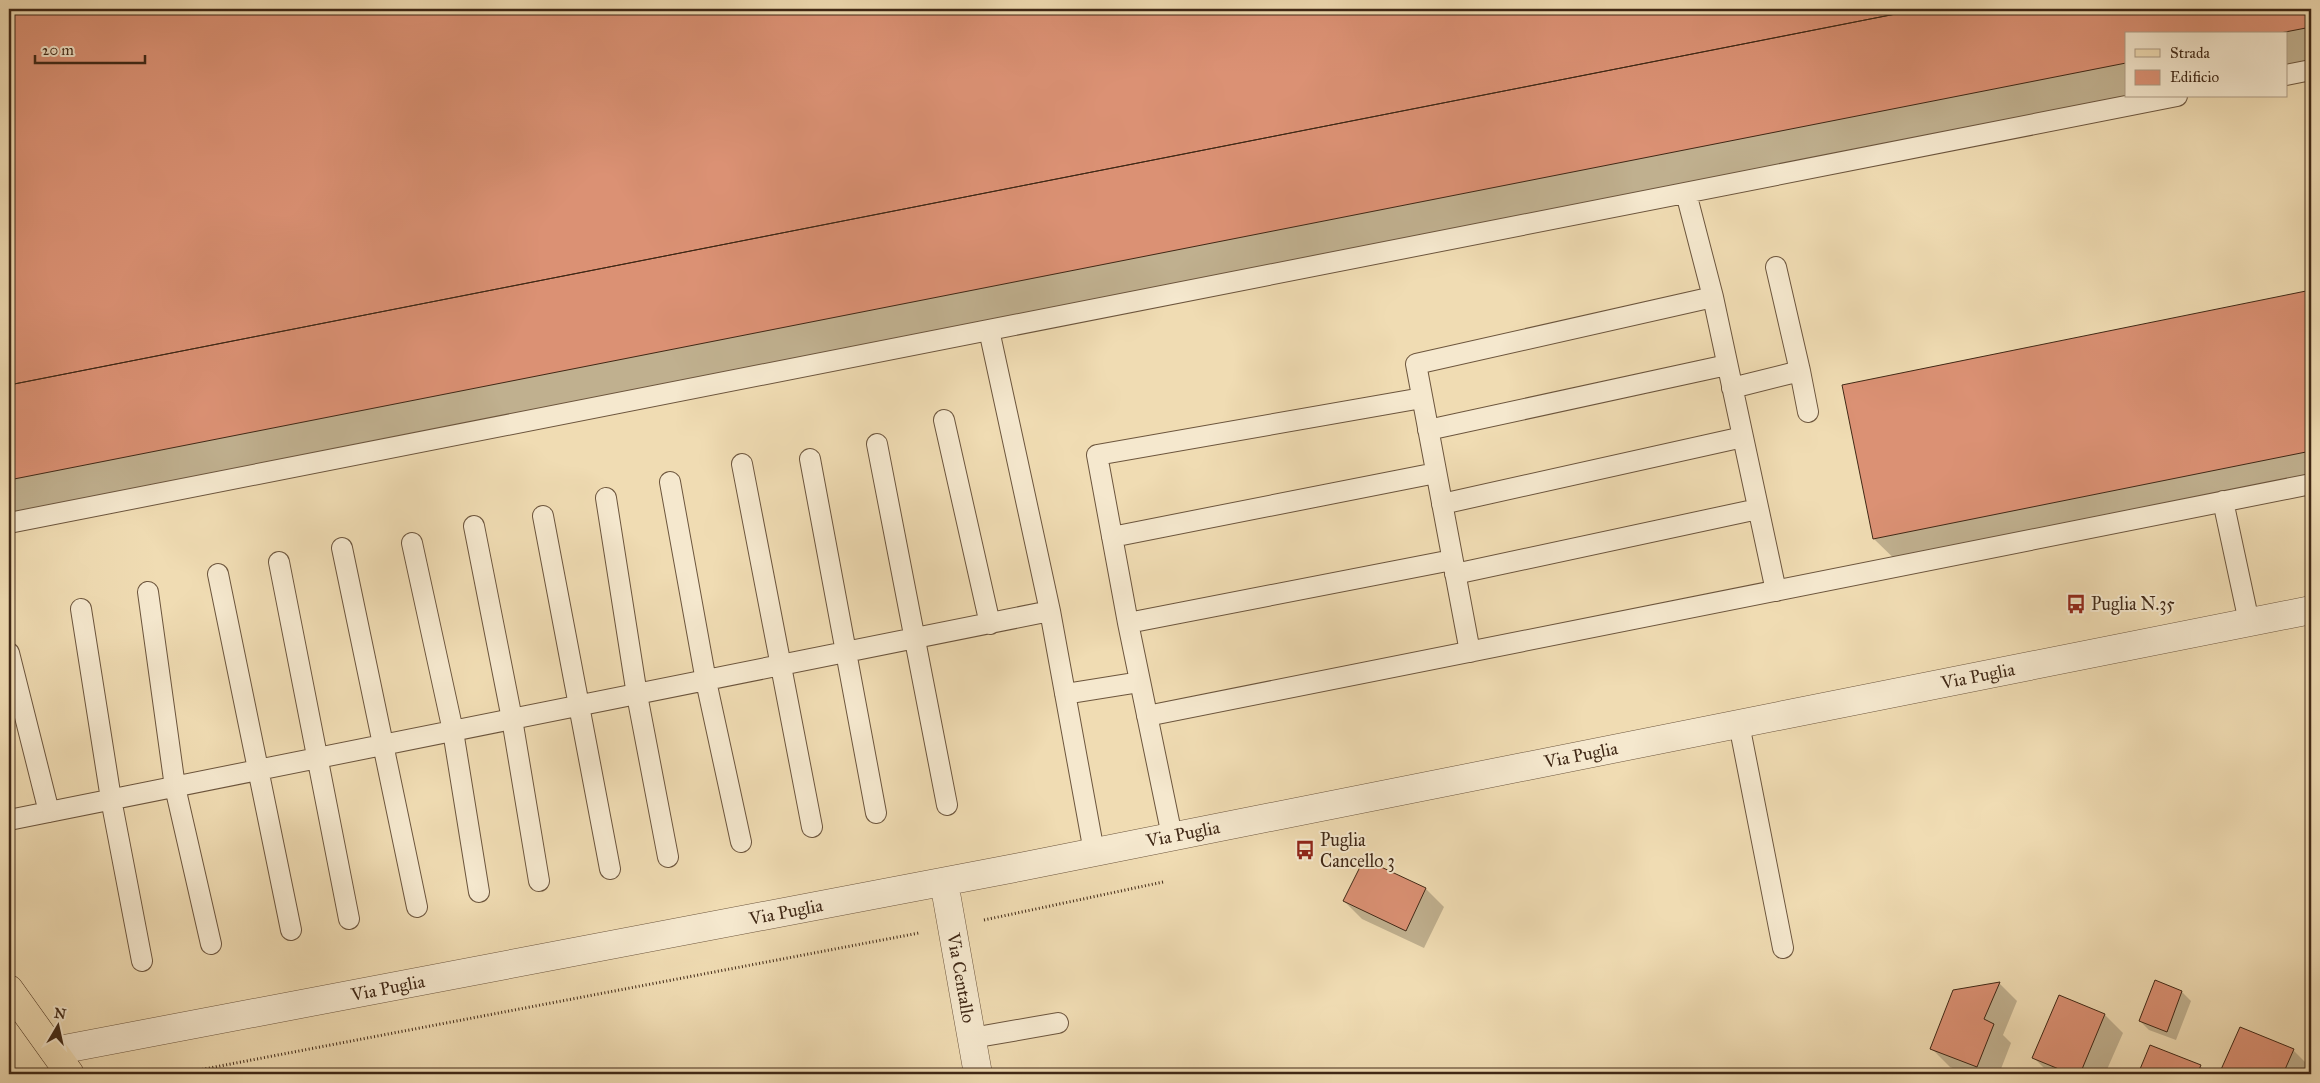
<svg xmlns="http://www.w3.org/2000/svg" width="2320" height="1083" font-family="'IM FELL Great Primer',serif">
	<rect width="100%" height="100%" fill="#f0dcb3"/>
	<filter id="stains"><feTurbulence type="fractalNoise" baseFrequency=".004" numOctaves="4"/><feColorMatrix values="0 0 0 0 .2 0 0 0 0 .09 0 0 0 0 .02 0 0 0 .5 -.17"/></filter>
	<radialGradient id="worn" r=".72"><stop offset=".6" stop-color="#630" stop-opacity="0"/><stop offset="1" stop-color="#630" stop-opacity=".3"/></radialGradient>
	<path fill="#0003" d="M 9,9 L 2311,9 L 2311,66 L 2286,71 L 2286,34 L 2126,34 L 2126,96 L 9,519 Z
		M 2311,291 L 2311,491 L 1908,572 L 1874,539 L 1843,386 Z
		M 1364,860 L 1426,889 L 1444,907 L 1424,948 L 1362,919 L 1344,901 Z
		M 2155,982 L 2182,992 L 2191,1001 L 2176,1040 L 2149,1030 L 2140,1021 Z
		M 1999,983 L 2017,1001 L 2003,1035 L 2011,1043 L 1999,1074 L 1969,1074 L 1950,1067 L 1932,1049 Z
		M 2060,996 L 2105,1015 L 2123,1033 L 2105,1074 L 2050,1074 L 2034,1058 Z
		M 2240,1028 L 2293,1050 L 2311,1068 L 2308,1074 L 2220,1074 Z
		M 2151,1046 L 2200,1066 L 2208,1074 L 2140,1074 Z"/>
	<path fill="#db9174" stroke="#402816" d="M 9,9 L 1921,9 L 9,385 Z
		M 1921,9 L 2311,9 L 2311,27 L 2275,34 L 2126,34 L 2126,63 L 9,480 L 9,385 Z
		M 2311,290 L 2311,451 L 1873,539 L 1842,385 Z
		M 1364,859 L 1426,888 L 1406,931 L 1343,901 Z
		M 2155,980 L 2182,991 L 2167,1032 L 2139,1021 Z
		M 2000,982 L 1984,1019 L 1994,1024 L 1977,1067 L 1930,1049 L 1953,990 Z
		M 2059,995 L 2105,1014 L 2080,1074 L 2071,1074 L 2032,1058 Z
		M 2240,1027 L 2294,1049 L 2283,1074 L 2219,1074 Z
		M 2150,1045 L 2201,1065 L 2197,1074 L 2138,1074 Z"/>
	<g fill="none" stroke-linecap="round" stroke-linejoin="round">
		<defs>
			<path id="service" d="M 2286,75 L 2311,70
				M 1686,193 L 1713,297 L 1776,591
				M 989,330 L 1050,611 L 1094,852
				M 1800,371 L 1808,412
				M 1732,388 L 1800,371 L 1776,267
				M 944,420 L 990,624
				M 1428,430 L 1727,365
				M 877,444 L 947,805
				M 810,459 L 876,813
				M 742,464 L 812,827
				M 670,482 L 706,681 L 741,842
				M 606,498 L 637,695 L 668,857
				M 2223,501 L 2249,622
				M 1442,504 L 1743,437
				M 543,516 L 610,869
				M 9,523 L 2177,96
				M 474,526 L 512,719 L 539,881
				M 1112,537 L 1436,473
				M 412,543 L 453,731 L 479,892
				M 342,548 L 417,907
				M 279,562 L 349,919
				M 218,574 L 291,930
				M 1455,574 L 1758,509
				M 148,592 L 175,787 L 211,944
				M 81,609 L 111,799 L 142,961
				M 1128,623 L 1452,560
				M 1470,652 L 1416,364 L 1713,297
				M 9,653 L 49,812
				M 1065,694 L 1140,682
				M 1147,716 L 2311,484
				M 1739,724 L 1783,948
				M 9,820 L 1050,611
				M 1172,836 L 1128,623 L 1097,455 L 1422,398
				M 972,1038 L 1058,1023"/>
			<path id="minor" d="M 944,882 L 978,1074
				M 54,1051 L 1020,867 L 2311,610"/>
			<path id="primary" d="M 9,989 L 70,1074"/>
		</defs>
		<use href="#service" stroke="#6c553d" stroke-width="22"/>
		<use href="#minor" stroke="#6c553d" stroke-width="29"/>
		<use href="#primary" stroke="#402816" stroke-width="29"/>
		<path stroke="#402816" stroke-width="3" stroke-dasharray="1 2.5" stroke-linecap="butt" d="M 984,920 L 1163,882
			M 9,1071 L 11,1074
			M 178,1074 L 919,933"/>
		<use href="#service" stroke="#f5e8ce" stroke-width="20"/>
		<use href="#minor" stroke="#f5e8ce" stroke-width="28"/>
		<use href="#primary" stroke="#f0dcb3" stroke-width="28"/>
	</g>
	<defs>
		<symbol id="bus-bare" viewBox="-9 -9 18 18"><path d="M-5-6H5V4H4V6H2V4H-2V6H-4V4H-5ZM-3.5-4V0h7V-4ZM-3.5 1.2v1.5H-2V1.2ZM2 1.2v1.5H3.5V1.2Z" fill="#8f2418" stroke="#f5e8ce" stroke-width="2.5" paint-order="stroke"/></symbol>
	</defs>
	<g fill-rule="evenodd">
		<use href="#bus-bare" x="2062" y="590" width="28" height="28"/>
		<use href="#bus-bare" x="1291" y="836" width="28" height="28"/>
	</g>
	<g text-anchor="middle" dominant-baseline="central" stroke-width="4" stroke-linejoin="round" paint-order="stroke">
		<g font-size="18" fill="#402816" stroke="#f5e8ce" text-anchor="start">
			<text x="2091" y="604">Puglia N.35</text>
			<text x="1320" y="840">Puglia<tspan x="1320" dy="21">Cancello 3</tspan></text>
		</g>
		<g font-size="18" fill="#402816" stroke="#f5e8ce">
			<text transform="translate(1978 676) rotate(-11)">Via Puglia</text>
			<text transform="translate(1581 755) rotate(-11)">Via Puglia</text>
			<text transform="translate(1183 834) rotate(-11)">Via Puglia</text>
			<text transform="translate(786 912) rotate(-11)">Via Puglia</text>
			<text transform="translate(961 978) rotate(80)">Via Centallo</text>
			<text transform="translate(388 988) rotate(-11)">Via Puglia</text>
		</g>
	</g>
	<rect width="2320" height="1083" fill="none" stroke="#f0dcb3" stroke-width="30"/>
	<rect x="10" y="10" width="2300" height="1063" fill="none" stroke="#402816" stroke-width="2.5"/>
	<rect x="15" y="15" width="2290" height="1053" fill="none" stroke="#402816"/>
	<rect x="2125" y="32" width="162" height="65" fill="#f5e8ce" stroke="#ad9b84"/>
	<rect x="2135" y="49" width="25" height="8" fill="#f0dcb3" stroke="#ad9b84"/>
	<text x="2170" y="58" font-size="15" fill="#402816">Strada</text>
	<rect x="2135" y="70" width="25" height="15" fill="#db9174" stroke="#ad9b84"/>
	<text x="2170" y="82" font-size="15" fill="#402816">Edificio</text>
	<g transform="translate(58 1026) rotate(9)" stroke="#f5e8ce" stroke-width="4" paint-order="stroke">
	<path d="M0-4L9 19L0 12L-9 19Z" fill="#402816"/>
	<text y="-8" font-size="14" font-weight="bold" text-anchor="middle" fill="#402816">N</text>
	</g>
	<path d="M35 55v8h110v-8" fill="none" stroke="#402816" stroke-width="2.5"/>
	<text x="42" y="55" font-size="15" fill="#402816" stroke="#f5e8ce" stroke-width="4" paint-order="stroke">20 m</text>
	<rect width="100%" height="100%" filter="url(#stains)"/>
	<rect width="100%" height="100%" fill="url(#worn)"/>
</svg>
